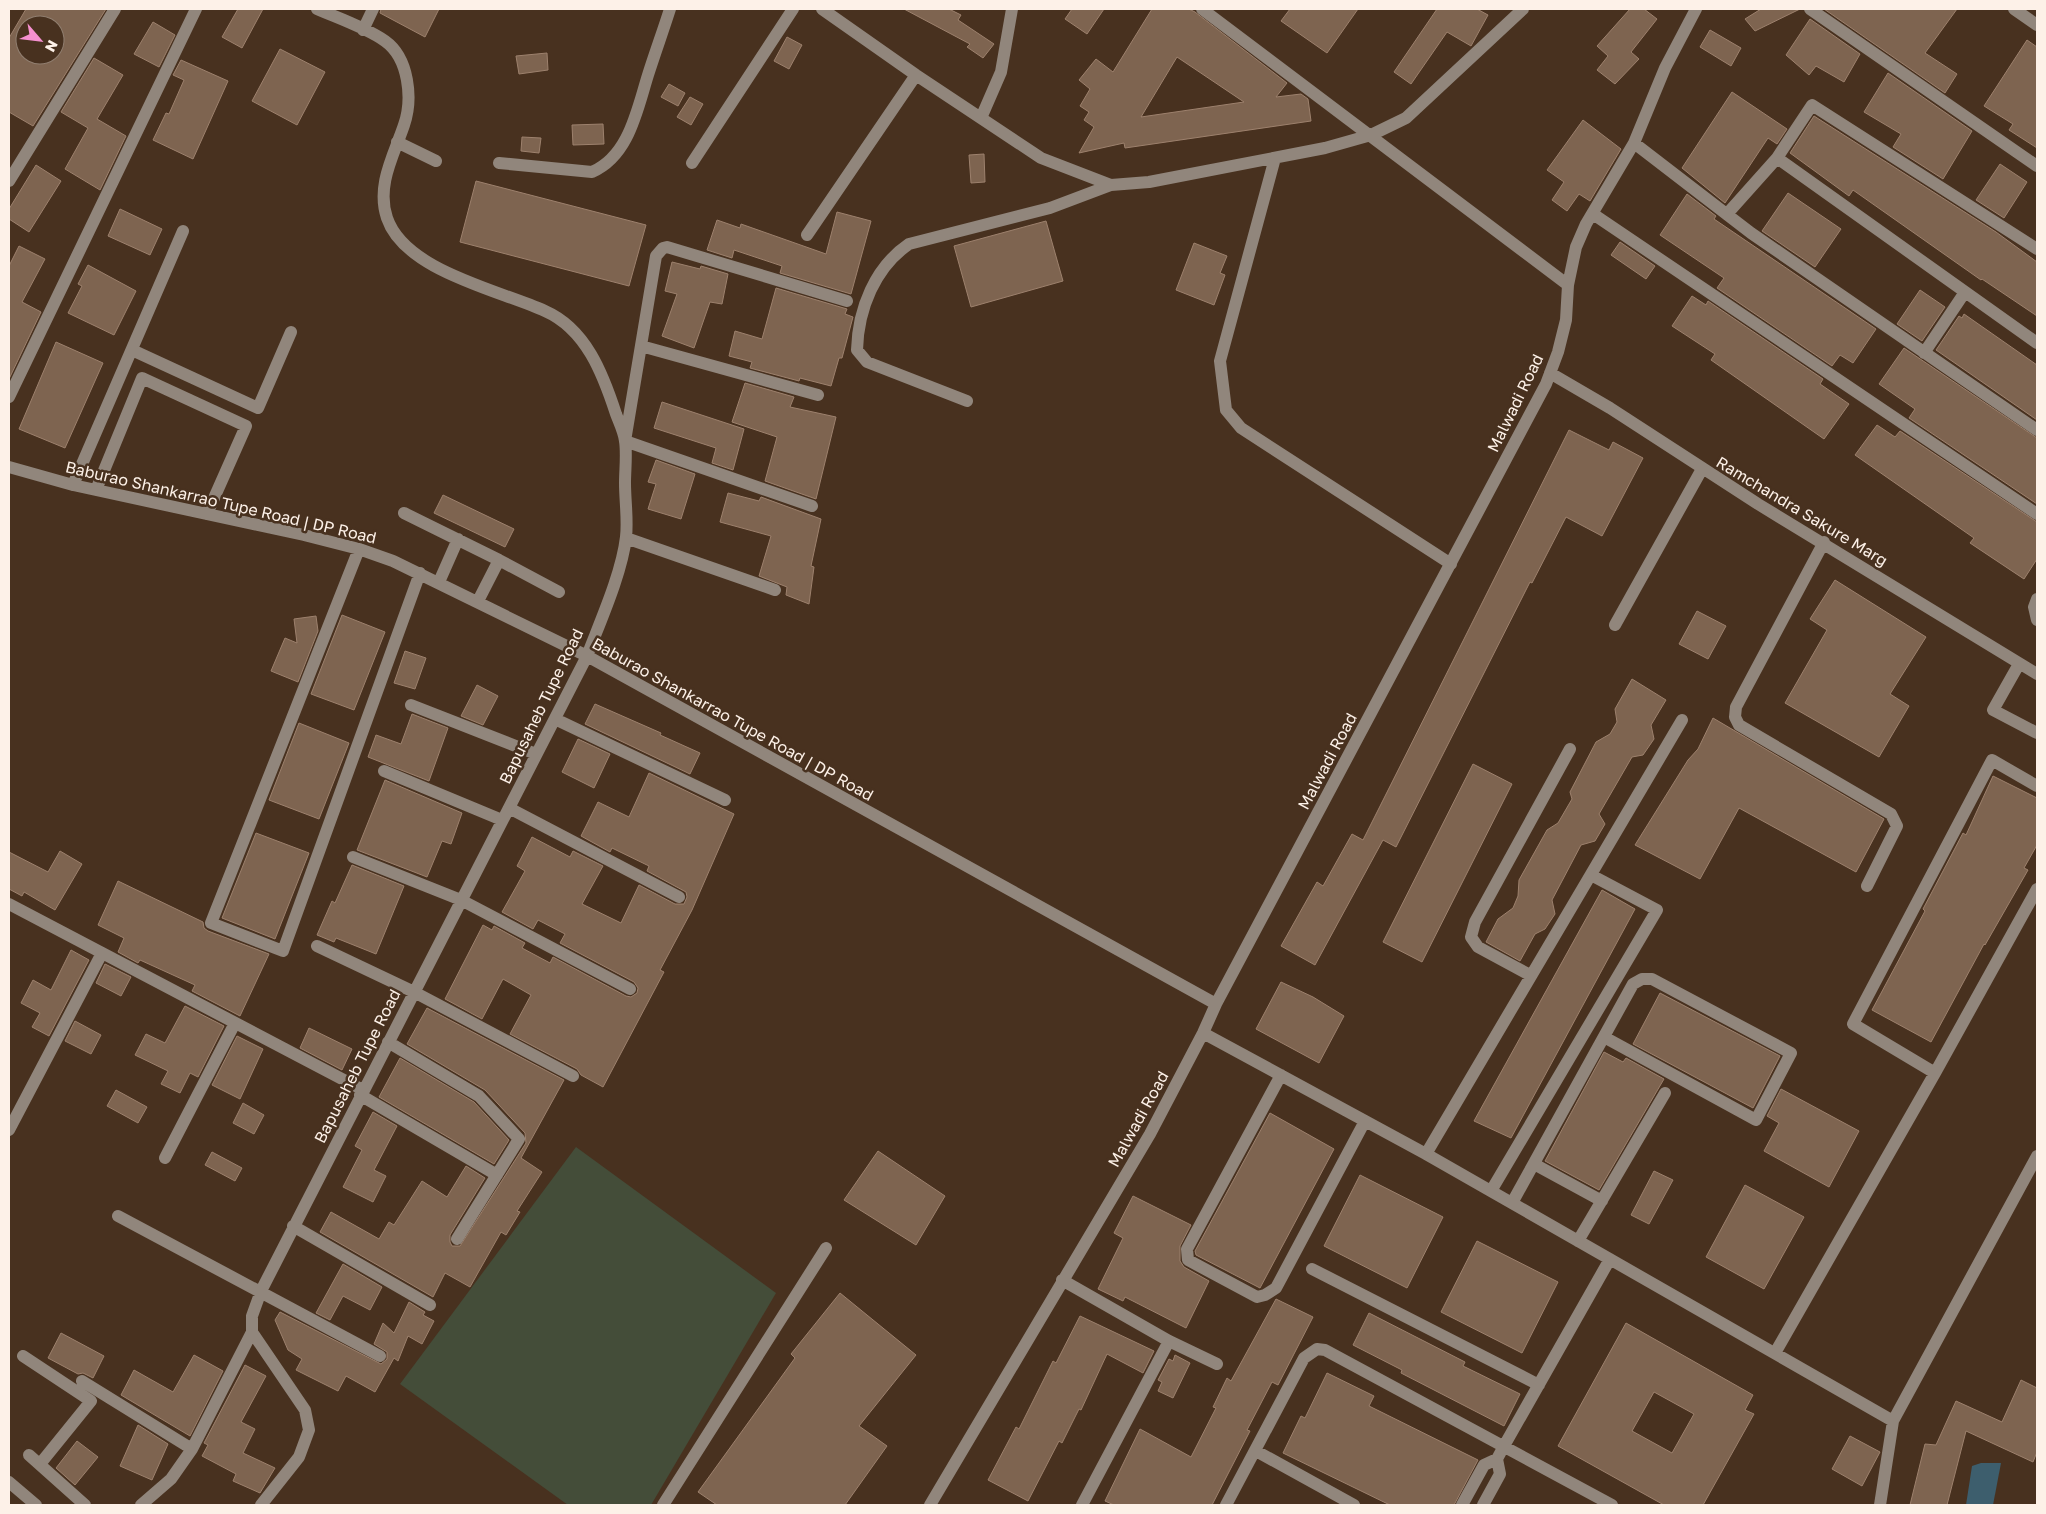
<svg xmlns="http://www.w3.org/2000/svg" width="2046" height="1514" font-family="'Golos Text',sans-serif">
	<rect width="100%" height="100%" fill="#48311f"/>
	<path fill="#444d39" d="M 576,1147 L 776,1293 L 651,1505 L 568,1505 L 400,1384 Z"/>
	<path fill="#3d5e6d" d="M 1981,1463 L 2001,1463 L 1993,1505 L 1966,1505 L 1972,1466 Z"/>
	<path fill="#7e6450" stroke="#9d816d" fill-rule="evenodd" d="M 26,9 L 106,9 L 33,126 L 9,112 L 9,38 ZM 25,25 L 55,25 L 55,55 L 25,55 Z
		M 238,9 L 263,9 L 242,48 L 222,37 Z
		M 381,9 L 439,9 L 425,37 L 380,13 Z
		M 904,9 L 949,9 L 961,15 L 958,20 L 994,44 L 983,58 L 967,47 L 970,44 Z
		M 1072,9 L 1104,9 L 1087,34 L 1065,19 Z
		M 1152,9 L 1189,9 L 1195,12 L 1287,83 L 1276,97 L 1301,94 L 1308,99 L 1311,121 L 1125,148 L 1124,143 L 1079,153 L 1094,127 L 1084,120 L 1089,112 L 1080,106 L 1090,89 L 1079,80 L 1096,59 L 1113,72 ZM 1177,57 L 1244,102 L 1141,117 Z
		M 1290,9 L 1358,9 L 1327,53 L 1281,21 Z
		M 1437,9 L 1477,9 L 1488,15 L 1471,46 L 1447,32 L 1411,84 L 1394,72 Z
		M 1630,9 L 1644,9 L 1657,19 L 1631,52 L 1639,59 L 1615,84 L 1597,70 L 1608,56 L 1597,46 Z
		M 1761,9 L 1800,9 L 1755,31 L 1745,19 Z
		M 1824,9 L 1957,9 L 1925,53 L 1957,74 L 1945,93 Z
		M 1810,19 L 1860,54 L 1844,82 L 1816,66 L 1809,75 L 1786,55 Z
		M 153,22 L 175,35 L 159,67 L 134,54 Z
		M 1710,30 L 1741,48 L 1731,66 L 1700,47 Z
		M 787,37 L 802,45 L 789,69 L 774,61 Z
		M 2027,40 L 2037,47 L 2037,148 L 2009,130 L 2013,124 L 1984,106 Z
		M 280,49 L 325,72 L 297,125 L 252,101 Z
		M 547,53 L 548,70 L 519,74 L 516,56 Z
		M 94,58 L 123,75 L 97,119 L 126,136 L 100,190 L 65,169 L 88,128 L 61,112 Z
		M 181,60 L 228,81 L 193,159 L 153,140 L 166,113 L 169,114 L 184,80 L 173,75 Z
		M 1888,73 L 1972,131 L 1943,179 L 1893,147 L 1901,134 L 1864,112 Z
		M 669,84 L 685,93 L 678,106 L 661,97 Z
		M 1732,92 L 1787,129 L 1777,144 L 1768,138 L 1725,203 L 1682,168 Z
		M 690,97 L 703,104 L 691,125 L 677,117 Z
		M 1814,116 L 1996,232 L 2037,262 L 2037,316 L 1982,279 L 1981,280 L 1853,190 L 1849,196 L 1790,153 Z
		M 1583,120 L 1621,149 L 1590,201 L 1579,194 L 1567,211 L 1552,200 L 1564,182 L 1547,170 Z
		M 603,124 L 604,144 L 573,145 L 572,125 Z
		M 522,137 L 541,138 L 539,153 L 521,151 Z
		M 984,154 L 985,182 L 971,183 L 969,155 Z
		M 2000,164 L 2027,182 L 2004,218 L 1976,200 Z
		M 36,165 L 61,181 L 29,232 L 9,219 L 9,209 Z
		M 476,181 L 646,225 L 629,286 L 460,242 Z
		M 1788,193 L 1841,229 L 1815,267 L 1762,231 Z
		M 1687,194 L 1716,216 L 1714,219 L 1876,329 L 1853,363 L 1840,355 L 1832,366 L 1717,288 L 1724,278 L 1660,235 Z
		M 120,209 L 162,229 L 150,255 L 108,236 Z
		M 837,212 L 871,221 L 851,294 L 780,273 L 782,266 L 734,250 L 732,258 L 707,250 L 717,220 L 740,228 L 741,224 L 826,254 Z
		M 1046,221 L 1063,281 L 971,307 L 954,246 Z
		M 1620,242 L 1655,266 L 1646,279 L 1611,255 Z
		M 1194,243 L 1227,256 L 1220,273 L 1225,275 L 1214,305 L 1176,290 Z
		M 19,246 L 45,259 L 22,302 L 41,312 L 9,379 L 9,266 Z
		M 672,262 L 700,269 L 701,266 L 728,274 L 722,304 L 710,302 L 694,348 L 662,336 L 677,294 L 665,291 Z
		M 88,265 L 136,291 L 114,335 L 68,313 L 82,286 L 78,284 Z
		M 776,288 L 847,309 L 845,314 L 853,317 L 842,358 L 839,358 L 831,386 L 800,378 L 799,381 L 750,368 L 752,362 L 729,356 L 735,331 L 762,339 Z
		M 1920,290 L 1945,307 L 1922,341 L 1897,324 Z
		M 1692,296 L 1706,305 L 1708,301 L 1823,379 L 1820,384 L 1849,404 L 1824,439 L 1711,360 L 1715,354 L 1672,326 Z
		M 1964,314 L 2037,365 L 2037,420 L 1936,350 L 1959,316 L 1962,318 Z
		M 56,342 L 103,363 L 65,448 L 19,429 Z
		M 1904,348 L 2037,438 L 2037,504 L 1909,418 L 1915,409 L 1879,384 Z
		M 745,383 L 794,397 L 790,407 L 836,417 L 816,499 L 765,481 L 777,437 L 732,422 Z
		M 662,402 L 744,429 L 733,470 L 712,463 L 716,448 L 654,428 Z
		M 1877,425 L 1895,437 L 1900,431 L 2037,522 L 2037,559 L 2024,579 L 1970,543 L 1974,538 L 1855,455 Z
		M 1569,430 L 1609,450 L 1613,442 L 1643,458 L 1602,536 L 1566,517 L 1532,583 L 1530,582 L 1396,847 L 1383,840 L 1315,965 L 1281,946 L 1317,882 L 1323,886 L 1352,834 L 1363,840 Z
		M 656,460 L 695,474 L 681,519 L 648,509 L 656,484 L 648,482 Z
		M 728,493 L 759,501 L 761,497 L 821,519 L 811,566 L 814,567 L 809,604 L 786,595 L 787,587 L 759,576 L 771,536 L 720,522 Z
		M 443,495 L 514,529 L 505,547 L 434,513 Z
		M 1835,580 L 1926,637 L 1890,694 L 1909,706 L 1879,757 L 1785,703 L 1827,630 L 1810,619 Z
		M 1697,611 L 1726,626 L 1708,659 L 1679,644 Z
		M 342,615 L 385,632 L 354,710 L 311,694 Z
		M 316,616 L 318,631 L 298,682 L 271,671 L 285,638 L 297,643 L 294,619 Z
		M 405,651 L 426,658 L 415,689 L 394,683 Z
		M 1632,679 L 1666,700 L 1651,725 L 1654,739 L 1643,755 L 1632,757 L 1599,814 L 1605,824 L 1595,841 L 1581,845 L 1552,900 L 1555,914 L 1545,929 L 1535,934 L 1520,961 L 1486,942 L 1498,919 L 1513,908 L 1518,896 L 1519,880 L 1547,830 L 1558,823 L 1572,799 L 1570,792 L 1596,742 L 1610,734 L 1617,722 L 1615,709 Z
		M 477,685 L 498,696 L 483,725 L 461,716 Z
		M 595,704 L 661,733 L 660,735 L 700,753 L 690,774 L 585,724 Z
		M 412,714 L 448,728 L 429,781 L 368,757 L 376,735 L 401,744 Z
		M 1713,718 L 1884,819 L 1856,872 L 1739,808 L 1700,879 L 1635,845 L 1688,760 L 1698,749 Z
		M 299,723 L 349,743 L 319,819 L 269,800 Z
		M 578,739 L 610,754 L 594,788 L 562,772 Z
		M 1473,764 L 1512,784 L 1422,962 L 1383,942 Z
		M 649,773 L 734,814 L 692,910 L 660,970 L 664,972 L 603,1087 L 581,1075 L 577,1069 L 510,1034 L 531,995 L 503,979 L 482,1019 L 445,999 L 483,925 L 492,930 L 494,926 L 525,943 L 522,948 L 550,963 L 553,957 L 626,996 L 631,997 L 637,993 L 638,988 L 634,982 L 560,943 L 565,934 L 538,920 L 533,929 L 502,912 L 525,871 L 517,866 L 532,837 L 570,857 L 573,851 L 603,866 L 582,904 L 621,923 L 639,885 L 675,904 L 684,904 L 687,897 L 686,892 L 647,871 L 649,866 L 612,848 L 610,852 L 581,836 L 598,802 L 629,817 Z
		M 1993,776 L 2037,798 L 2037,845 L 2024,868 L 2028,870 L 1985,945 L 1984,944 L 1931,1042 L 1872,1010 L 1925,911 L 1923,909 L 1963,833 L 1966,835 Z
		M 385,780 L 462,813 L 451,844 L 442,841 L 427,877 L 357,850 Z
		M 256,833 L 309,853 L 275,939 L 222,918 Z
		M 60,851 L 82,864 L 55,910 L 24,892 L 22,896 L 9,889 L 9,852 L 48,872 Z
		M 352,865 L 404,886 L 376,954 L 336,938 L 334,942 L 317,935 L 332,901 L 335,903 Z
		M 118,881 L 203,922 L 204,928 L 208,931 L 269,954 L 240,1016 L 192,991 L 195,985 L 140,960 L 138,963 L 118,952 L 124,938 L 98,925 Z
		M 1602,890 L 1635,909 L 1511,1138 L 1474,1121 Z
		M 71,950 L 89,960 L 49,1036 L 32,1027 L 40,1013 L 21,1003 L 33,980 L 51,990 Z
		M 105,964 L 131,977 L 121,996 L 96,983 Z
		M 1281,982 L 1313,997 L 1344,1016 L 1319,1063 L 1256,1029 Z
		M 1660,993 L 1780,1056 L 1753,1108 L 1633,1044 Z
		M 185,1006 L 224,1026 L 198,1077 L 190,1073 L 180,1093 L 161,1084 L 168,1071 L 135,1055 L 146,1034 L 165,1043 Z
		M 427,1008 L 564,1080 L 521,1158 L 542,1172 L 517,1211 L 520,1212 L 506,1235 L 501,1232 L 470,1287 L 445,1273 L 433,1297 L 320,1232 L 331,1212 L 379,1239 L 389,1222 L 394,1225 L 422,1181 L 447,1197 L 466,1166 L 485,1178 L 450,1235 L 450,1242 L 452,1246 L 460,1246 L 526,1143 L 525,1133 L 485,1090 L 407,1044 Z
		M 75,1021 L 101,1035 L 91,1054 L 65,1041 Z
		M 309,1028 L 352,1049 L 342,1070 L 300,1048 Z
		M 237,1036 L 263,1049 L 240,1099 L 212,1085 Z
		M 1604,1052 L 1623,1062 L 1626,1058 L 1664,1079 L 1599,1190 L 1545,1161 Z
		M 400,1058 L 474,1102 L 509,1140 L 494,1164 L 379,1097 Z
		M 1781,1089 L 1859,1131 L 1829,1187 L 1764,1151 L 1779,1123 L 1767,1116 Z
		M 116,1090 L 147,1107 L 138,1123 L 107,1106 Z
		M 243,1103 L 264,1115 L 254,1134 L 233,1123 Z
		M 373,1112 L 397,1126 L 374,1170 L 386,1176 L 373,1202 L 343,1187 L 362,1150 L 355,1146 Z
		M 1270,1113 L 1334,1149 L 1260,1288 L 1196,1255 L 1195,1251 Z
		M 878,1151 L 945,1196 L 916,1245 L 844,1200 Z
		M 212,1152 L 242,1168 L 235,1181 L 205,1165 Z
		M 1654,1171 L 1673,1180 L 1649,1224 L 1631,1215 Z
		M 1360,1175 L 1443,1217 L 1407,1288 L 1324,1246 Z
		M 1745,1185 L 1804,1217 L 1764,1289 L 1706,1257 Z
		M 1133,1196 L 1191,1225 L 1180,1246 L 1180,1261 L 1184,1267 L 1209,1281 L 1186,1328 L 1125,1297 L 1123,1301 L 1098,1289 L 1123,1238 L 1114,1233 Z
		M 1477,1241 L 1558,1282 L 1522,1353 L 1441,1312 Z
		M 343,1264 L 382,1287 L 370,1310 L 343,1296 L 330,1320 L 316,1313 Z
		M 840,1293 L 916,1355 L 859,1426 L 887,1446 L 845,1505 L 717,1505 L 698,1492 L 795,1358 L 791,1354 Z
		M 1276,1299 L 1313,1317 L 1278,1385 L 1272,1382 L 1247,1430 L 1250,1431 L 1212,1505 L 1114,1505 L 1105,1501 L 1140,1429 L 1191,1457 L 1216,1408 L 1213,1407 L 1227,1378 L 1231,1381 Z
		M 409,1302 L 425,1312 L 423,1315 L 434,1321 L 422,1344 L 408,1336 L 398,1361 L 394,1358 L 375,1392 L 346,1376 L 338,1391 L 296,1370 L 302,1359 L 288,1350 L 275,1320 L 280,1312 L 381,1364 L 387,1359 L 387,1352 L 374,1344 L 383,1323 L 394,1333 Z
		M 1369,1313 L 1465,1362 L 1463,1366 L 1520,1394 L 1504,1426 L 1401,1373 L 1402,1370 L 1353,1345 Z
		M 1080,1316 L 1154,1351 L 1143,1373 L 1107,1354 L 1081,1410 L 1079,1409 L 1062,1443 L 1059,1441 L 1028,1501 L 988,1480 L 1016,1427 L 1019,1429 L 1053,1361 L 1056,1363 Z
		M 1626,1323 L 1753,1395 L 1745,1410 L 1754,1414 L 1703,1505 L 1664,1505 L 1558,1446 ZM 1654,1392 L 1694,1414 L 1672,1453 L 1632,1431 Z
		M 61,1333 L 104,1356 L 93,1378 L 83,1373 L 78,1374 L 48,1358 Z
		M 194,1355 L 223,1371 L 190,1436 L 121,1395 L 134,1370 L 173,1392 Z
		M 1175,1355 L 1190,1363 L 1173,1398 L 1158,1391 L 1162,1382 L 1158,1380 L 1169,1359 L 1173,1361 Z
		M 245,1365 L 266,1376 L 241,1422 L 255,1429 L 243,1453 L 275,1468 L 260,1493 L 233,1481 L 236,1474 L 202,1456 L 208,1445 L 204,1443 Z
		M 1327,1373 L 1374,1396 L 1369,1406 L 1478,1460 L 1454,1505 L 1390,1505 L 1283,1453 L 1301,1416 L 1305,1418 Z
		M 2021,1380 L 2037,1388 L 2037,1452 L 2033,1462 L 1966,1431 L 1947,1505 L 1910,1505 L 1925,1444 L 1936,1445 L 1956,1401 L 2002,1422 Z
		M 138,1425 L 168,1444 L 152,1480 L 120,1466 Z
		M 1850,1436 L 1880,1452 L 1862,1486 L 1832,1469 Z
		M 77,1441 L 98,1457 L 75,1485 L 56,1468 Z"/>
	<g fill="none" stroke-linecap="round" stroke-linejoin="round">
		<path stroke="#91867c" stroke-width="12" d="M 822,9 L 916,75 L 1041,158 L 1111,185 L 1149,182 L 1325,148 L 1371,135 L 1406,118 L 1523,9
			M 1202,9 L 1568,285
			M 1810,9 L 2037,166
			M 2014,9 L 2037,25
			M 363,30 L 373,9
			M 981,118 L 1001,72 L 1012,9
			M 397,142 L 436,161
			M 1634,143 L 1751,233 L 2037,430
			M 1275,158 L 1220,361 L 1226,410 L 1241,428 L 1451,564
			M 1777,158 L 1812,105 L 2037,249
			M 499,163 L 592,172 C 629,156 637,110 648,75 C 655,53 663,31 670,9
			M 692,163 L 793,9
			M 9,181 L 115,9
			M 1593,214 L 2037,514
			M 1727,214 L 1777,158 L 2037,343
			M 807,235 L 916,75
			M 641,346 L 818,395
			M 132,350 L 258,408 L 291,332
			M 1924,353 L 1965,292
			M 1550,373 L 1610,408 L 1758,504 L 2037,674
			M 9,397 L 196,9
			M 967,401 L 867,362 L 857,350 C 858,309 875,267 909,244 L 1050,208 L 1111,185
			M 9,467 L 73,485 L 304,535 L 359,549 L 393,561 L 587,656 L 1216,1004
			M 73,485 L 183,231
			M 96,490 L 142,378 L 246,426 L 207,514
			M 812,506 L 625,441 L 656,256 L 663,248 L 667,247 L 847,301
			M 404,513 L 499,560 L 478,601
			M 626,538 L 775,590
			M 1824,542 L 1736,707 L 1735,717 L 1739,725 L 1891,814 L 1897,826 L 1867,886
			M 359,549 L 211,923 L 283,951 L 420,573
			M 499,560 L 559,592
			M 439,582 L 458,539
			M 2037,599 L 2034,607 L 2037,620
			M 1615,625 L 1702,469
			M 2019,664 L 1993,710 L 2037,733
			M 411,705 L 536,754
			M 555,719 L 725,800
			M 384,771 L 502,820
			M 509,808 L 679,897
			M 353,857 L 461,900 L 630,989
			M 9,904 L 363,1090
			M 317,946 L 414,992 L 573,1076
			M 1530,975 L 1478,947 L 1471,937 L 1475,922 L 1570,749
			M 1203,1033 L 1426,1154 L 1893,1421
			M 388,1042 L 479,1096 L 519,1139 L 457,1239
			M 1935,1073 L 1853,1024 L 1992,760 L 2037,786
			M 1281,1075 L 1187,1249 L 1188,1260 L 1257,1297 L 1265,1295 L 1276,1288 L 1365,1121
			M 360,1095 L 497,1175
			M 9,1130 L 102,953
			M 1426,1154 L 1682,720
			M 165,1158 L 235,1023
			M 1534,1164 L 1602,1201
			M 1491,1191 L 1657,910 L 1591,875
			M 1512,1203 L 1633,984 L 1642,979 L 1652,979 L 1791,1053 L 1756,1120 L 1604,1037
			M 118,1216 L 380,1356
			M 293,1226 L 430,1305
			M 1578,1241 L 1665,1093
			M 1312,1269 L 1539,1385
			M 1062,1280 L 1169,1341 L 1217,1364
			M 1775,1353 L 1935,1073 L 2037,889
			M 23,1356 L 91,1401 L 40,1464
			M 82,1381 L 192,1449
			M 1256,1451 L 1354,1505
			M 29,1455 L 85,1505
			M 9,1482 L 36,1505
			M 141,1505 L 171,1479 L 192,1449 L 252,1332
			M 261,1505 L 299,1457 L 309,1430 L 305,1410 L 252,1332 L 252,1316 L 261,1291 L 587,656 C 600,622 622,573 626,537 C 628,520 625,501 625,483 C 625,470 627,454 625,441 C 624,432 619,422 616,414 C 603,374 586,329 545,311 C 499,290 405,271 387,218 C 376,185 394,155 404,125 C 413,99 409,58 385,41 C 367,28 338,18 317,9
			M 663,1505 L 826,1248
			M 930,1505 L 1150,1134 L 1203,1033 L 1216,1004 L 1546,384 L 1558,352 L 1566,320 L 1568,285 L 1576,247 L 1586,224 L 1634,143 L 1665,68 L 1696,9
			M 1082,1505 L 1169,1341
			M 1226,1505 L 1304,1358 L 1317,1349 L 1325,1350 L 1612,1505
			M 1462,1505 L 1484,1465 L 1497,1459 L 1504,1446 L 1610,1259
			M 1483,1505 L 1500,1474 L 1497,1459
			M 1880,1505 L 1893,1421 L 2037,1156"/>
	</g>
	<g text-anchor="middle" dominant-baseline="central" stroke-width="5" stroke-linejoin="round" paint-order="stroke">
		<g font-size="16" fill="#fdf1e8" stroke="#48311f">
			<text transform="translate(1515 403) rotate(-64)">Malwadi Road</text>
			<text transform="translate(221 502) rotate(13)">Baburao Shankarrao Tupe Road | DP Road</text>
			<text transform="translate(1802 511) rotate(31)">Ramchandra Sakure Marg</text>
			<text transform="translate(541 706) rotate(-64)">Bapusaheb Tupe Road</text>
			<text transform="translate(733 719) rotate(29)">Baburao Shankarrao Tupe Road | DP Road</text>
			<text transform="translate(1327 761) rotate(-62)">Malwadi Road</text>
			<text transform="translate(357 1066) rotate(-63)">Bapusaheb Tupe Road</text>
			<text transform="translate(1138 1119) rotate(-61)">Malwadi Road</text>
		</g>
	</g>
	<rect width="2046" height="1514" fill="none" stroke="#fdf1e8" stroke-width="20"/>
	<g transform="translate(40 40) rotate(118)"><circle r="24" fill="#48311f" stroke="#907e6f"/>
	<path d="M0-4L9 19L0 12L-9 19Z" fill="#f690d0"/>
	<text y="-8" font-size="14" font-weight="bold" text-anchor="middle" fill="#fdf1e8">N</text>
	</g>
</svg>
